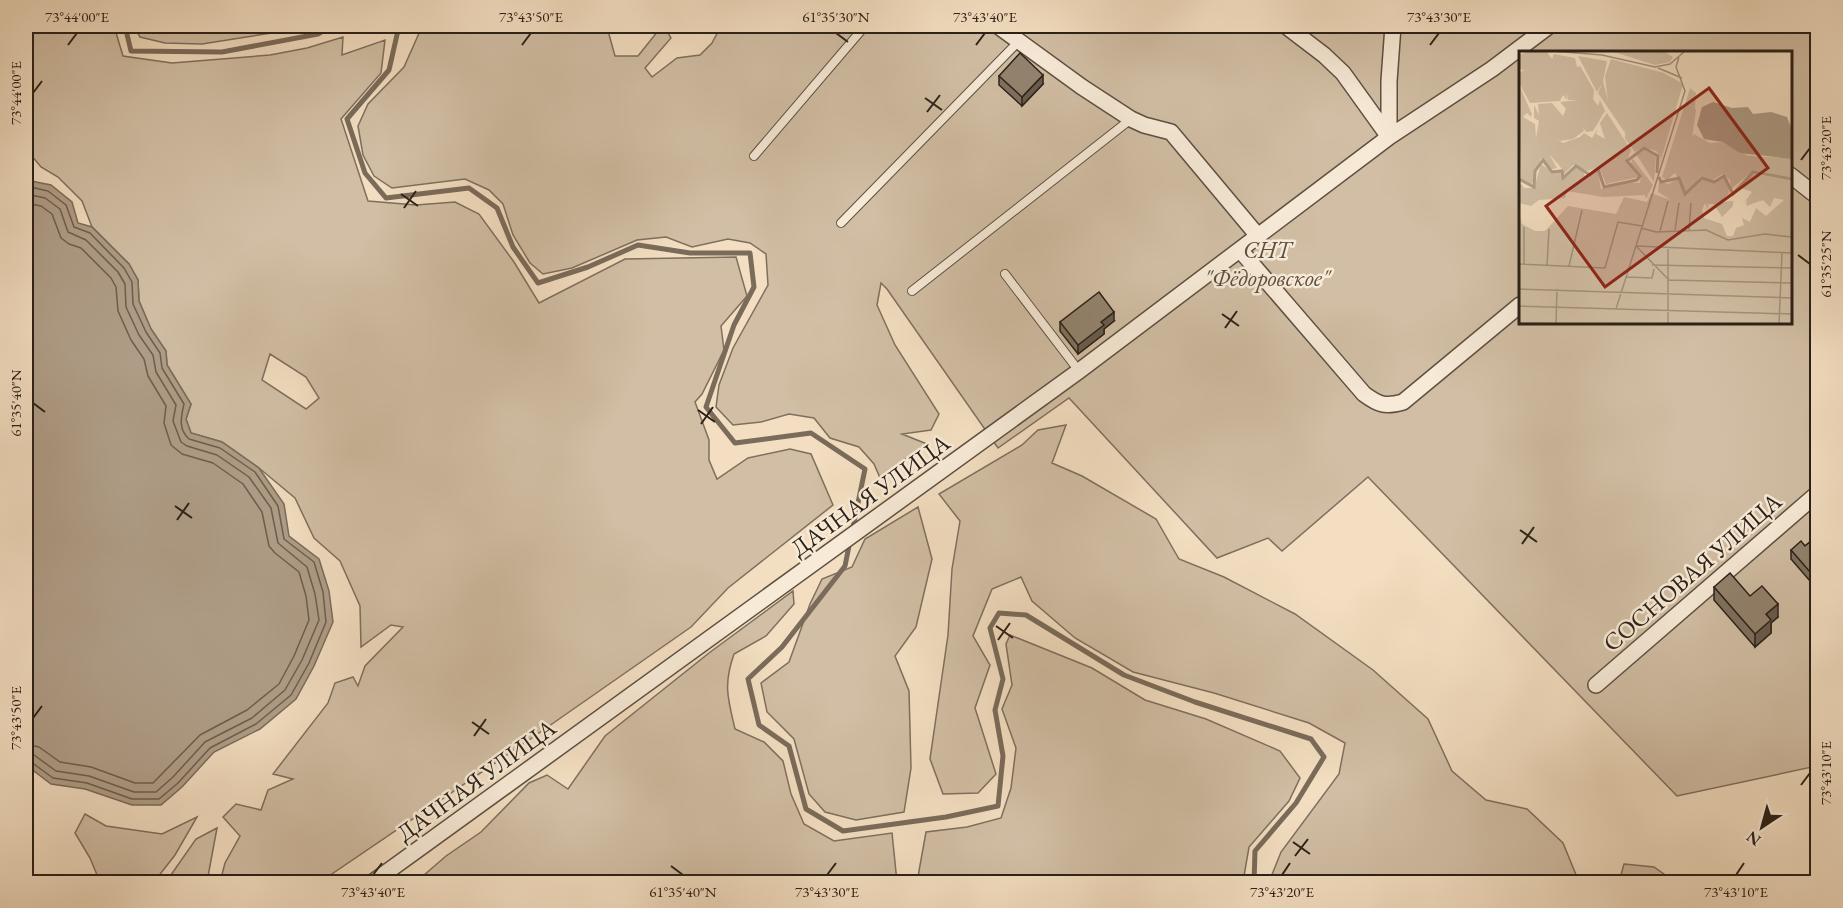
<svg xmlns="http://www.w3.org/2000/svg" width="1843" height="908" font-family="'EB Garamond',serif">
	<rect width="100%" height="100%" fill="#f3dec1"/>
	<filter id="stains"><feTurbulence type="fractalNoise" baseFrequency=".00333" numOctaves="4"/><feColorMatrix values="0 0 0 0 .2 0 0 0 0 .09 0 0 0 0 .02 0 0 0 .5 -.17"/></filter>
	<radialGradient id="worn" r=".72"><stop offset=".6" stop-color="#630" stop-opacity="0"/><stop offset="1" stop-color="#630" stop-opacity=".3"/></radialGradient>
	<path fill="#d1bea4" stroke="#7e6f5e" stroke-width="1.5" fill-rule="evenodd" d="M 26,26 L 114,26 L 123,56 L 172,63 L 270,55 L 307,48 L 343,37 L 342,55 L 385,40 L 381,73 L 341,119 L 368,201 L 416,205 L 455,202 L 479,214 L 514,262 L 539,303 L 625,259 L 736,257 L 747,296 L 721,326 L 724,350 L 702,394 L 695,402 L 709,440 L 709,460 L 717,479 L 748,458 L 790,449 L 811,454 L 833,505 L 728,588 L 691,627 L 529,740 L 320,882 L 220,882 L 225,863 L 240,836 L 223,817 L 236,804 L 261,810 L 268,790 L 293,779 L 273,774 L 328,703 L 335,683 L 353,677 L 358,686 L 365,666 L 403,627 L 391,625 L 361,647 L 360,606 L 340,561 L 314,538 L 295,498 L 259,468 L 222,442 L 191,433 L 186,419 L 191,404 L 167,365 L 166,351 L 151,329 L 139,301 L 138,280 L 129,264 L 92,227 L 82,201 L 58,177 L 41,167 L 26,149 ZM 270,354 L 306,377 L 319,398 L 306,409 L 262,380 Z
		M 134,26 L 306,26 L 297,29 L 202,44 L 165,43 L 140,37 Z
		M 433,26 L 607,27 L 615,56 L 638,56 L 662,26 L 664,26 L 671,38 L 645,68 L 652,77 L 677,58 L 700,55 L 712,43 L 721,26 L 1817,26 L 1817,766 L 1677,796 L 1368,477 L 1282,551 L 1268,538 L 1217,558 L 1069,398 L 998,448 L 887,289 L 881,283 L 877,305 L 895,345 L 939,414 L 931,430 L 902,434 L 927,444 L 901,462 L 881,480 L 874,464 L 859,447 L 830,438 L 814,418 L 789,414 L 761,422 L 733,425 L 716,407 L 719,385 L 733,348 L 768,285 L 766,254 L 750,243 L 728,239 L 692,247 L 666,237 L 637,240 L 572,268 L 543,274 L 530,263 L 513,235 L 503,204 L 489,190 L 465,179 L 392,188 L 374,176 L 363,155 L 358,126 L 368,104 L 404,67 L 420,31 ZM 1520,52 L 1790,52 L 1790,322 L 1520,322 Z
		M 1066,425 L 1052,463 L 1082,476 L 1156,519 L 1179,559 L 1224,577 L 1295,614 L 1373,670 L 1428,719 L 1452,771 L 1486,800 L 1527,809 L 1563,843 L 1579,882 L 1269,882 L 1281,852 L 1339,774 L 1345,743 L 1309,723 L 1214,693 L 1133,672 L 1075,638 L 1032,601 L 1021,577 L 992,589 L 973,636 L 990,665 L 975,708 L 996,774 L 978,793 L 943,794 L 930,759 L 948,635 L 952,569 L 960,521 L 939,494 L 1022,445 L 1038,430 Z
		M 918,507 L 932,559 L 916,627 L 895,656 L 909,691 L 911,768 L 904,812 L 856,820 L 825,812 L 809,794 L 794,739 L 767,712 L 761,683 L 789,662 L 810,604 L 822,579 L 852,567 L 865,539 Z
		M 793,591 L 794,604 L 766,636 L 734,654 C 723,685 728,699 735,729 L 764,742 L 783,761 L 791,794 L 804,824 L 834,841 L 892,833 L 897,882 L 416,882 L 446,856 L 481,832 L 529,783 L 547,775 L 568,789 L 605,736 L 709,653 Z
		M 1010,635 L 1092,668 L 1145,700 L 1206,719 L 1280,751 L 1300,778 L 1289,801 L 1249,847 L 1243,882 L 917,882 L 926,832 L 967,827 L 1001,818 L 1011,788 L 1016,748 L 1002,709 L 1012,685 L 1006,644 Z
		M 85,814 L 106,826 L 162,834 L 197,817 L 175,855 L 154,882 L 100,882 L 90,858 L 75,833 Z
		M 217,828 L 207,882 L 166,882 L 196,839 Z
		M 1624,864 L 1654,867 L 1675,882 L 1619,882 Z"/>
	<path fill="#af9d87" stroke="#7a6b5a" stroke-width="1.5" d="M 26,180 L 51,185 L 72,202 L 78,223 L 92,227 L 129,264 L 138,280 L 139,301 L 151,329 L 166,351 L 167,365 L 191,404 L 186,419 L 191,433 L 222,442 L 259,468 L 284,504 L 289,536 L 319,559 L 329,591 L 333,622 L 314,666 L 296,699 L 260,729 L 214,752 L 182,787 L 161,805 L 132,805 L 85,789 L 51,784 L 26,765 Z"/>
	<g fill="none" stroke-linecap="round" stroke-linejoin="round">
		<path stroke="#6d5e4f" stroke-width="1.5" d="M 26,186 L 48,191 L 66,205 L 74,227 L 90,233 L 124,268 L 132,282 L 133,304 L 146,332 L 160,353 L 162,368 L 184,404 C 181,417 178,429 189,439 L 220,448 L 255,472 L 278,506 L 284,539 L 314,562 L 323,592 L 326,622 L 309,663 L 291,695 L 256,724 L 210,748 L 178,783 L 159,799 L 132,799 L 87,783 L 53,778 L 31,762 L 26,761
			M 26,194 L 45,198 L 60,209 L 68,232 L 86,240 L 118,272 L 125,284 L 126,307 L 139,335 L 153,355 L 156,372 L 176,405 L 173,421 L 181,442 L 187,446 L 217,455 L 249,477 L 271,508 L 278,543 L 307,567 L 315,594 L 319,620 L 302,660 L 285,690 L 252,718 L 205,742 L 173,777 L 156,792 L 134,792 L 89,776 L 56,771 L 34,755 L 26,753
			M 26,203 L 41,206 L 52,214 L 61,238 L 69,244 L 81,248 L 111,278 L 116,287 L 118,311 L 131,340 L 144,359 L 148,376 L 166,406 L 164,423 L 171,445 L 182,454 L 213,463 L 243,484 L 262,512 L 269,546 L 275,553 L 299,572 L 306,596 L 309,620 L 294,656 L 279,684 L 247,710 L 200,735 L 153,783 L 135,783 L 91,767 L 60,762 L 39,747 L 26,744"/>
		<path stroke="#7a6b5a" stroke-width="5" d="M 125,26 L 131,51 L 222,52 L 318,34 L 331,26
			M 399,26 L 389,70 L 347,119 L 365,173 L 386,198 L 469,188 L 497,208 L 513,247 L 538,283 L 588,267 L 638,245 L 690,253 L 750,253 L 754,287 L 734,325 L 706,407 L 735,443 L 811,433 L 865,469 L 852,532
			M 850,541 L 845,566 L 782,647 L 748,679 L 759,725 L 789,746 L 806,809 L 843,831 L 946,817 L 998,806 L 1003,756 L 995,710 L 1003,679 L 990,628 L 999,613 L 1026,615 L 1124,675 L 1195,702 L 1311,739 L 1324,757 L 1296,803 L 1255,851 L 1254,882"/>
		<defs>
			<path id="service" d="M 754,156 L 865,26
				M 841,223 L 1019,41
				M 1005,274 L 1079,371
				M 912,291 L 1131,119"/>
			<path id="minor" d="M 998,26 L 1082,87 L 1131,119 L 1144,125 L 1171,132 L 1258,236
				M 1286,26 L 1324,55 L 1343,73 L 1389,137
				M 1389,137 L 1389,81 L 1393,26
				M 1790,175 L 1818,197
				M 1240,250 L 1364,394 C 1379,405 1385,407 1403,402 L 1520,305
				M 1596,685 L 1818,493
				M 373,882 L 1079,371 L 1389,137 L 1492,69 L 1549,26"/>
		</defs>
		<use href="#service" stroke="#5d5042" stroke-width="10"/>
		<use href="#minor" stroke="#5d5042" stroke-width="18"/>
		<use href="#service" stroke="#f7ead7" stroke-width="8"/>
		<use href="#minor" stroke="#f7ead7" stroke-width="15"/>
	</g>
	<path fill="#7e715f" stroke="#2b2017" stroke-width="1.5" d="M 999,76 L 1043,84 L 1022,106 L 999,85 Z
		M 1114,321 L 1104,329 L 1104,334 L 1078,354 L 1060,331 L 1060,322 Z
		M 1818,535 L 1818,574 L 1810,581 L 1791,559 L 1791,550 L 1805,546 Z
		M 1818,577 L 1818,598 L 1811,591 L 1811,582 Z
		M 1714,587 L 1750,596 L 1778,617 L 1771,623 L 1771,633 L 1755,647 L 1714,600 Z"/>
	<path fill="#675c4e" stroke="#2b2017" stroke-width="1.5" d="M 1043,75 L 1043,84 L 1022,106 L 1022,97 Z
		M 1114,312 L 1114,321 L 1104,329 L 1104,334 L 1078,354 L 1078,345 L 1101,322 Z
		M 1818,565 L 1818,574 L 1810,581 L 1810,572 Z
		M 1778,604 L 1778,617 L 1771,623 L 1771,633 L 1755,647 L 1755,634 L 1766,614 Z"/>
	<path fill="#93836f" stroke="#2b2017" stroke-width="1.5" d="M 1020,53 L 1043,75 L 1022,97 L 999,76 Z
		M 1099,292 L 1114,312 L 1101,322 L 1104,325 L 1078,345 L 1060,322 Z
		M 1818,535 L 1818,565 L 1810,572 L 1791,550 L 1801,541 L 1805,546 Z
		M 1730,573 L 1750,596 L 1762,586 L 1778,604 L 1766,614 L 1771,620 L 1755,634 L 1714,587 Z
		M 1818,577 L 1818,589 L 1811,582 Z"/>
	<path fill="none" stroke="#2b2017" stroke-width="2" d="M 836,33 L 848,42M 68,45 L 77,33M 522,45 L 531,33M 976,45 L 985,33M 1430,45 L 1439,33M 33,93 L 42,81M 925,98 L 942,110M 927,112 L 940,95M 1801,160 L 1810,148M 401,194 L 418,206M 404,208 L 416,191M 1798,255 L 1810,264M 1222,314 L 1239,326M 1225,328 L 1237,311M 33,403 L 45,412M 698,410 L 715,422M 701,424 L 713,407M 175,506 L 192,518M 177,520 L 189,503M 1520,530 L 1537,542M 1522,544 L 1534,527M 996,626 L 1013,638M 998,640 L 1010,623M 33,718 L 42,706M 472,722 L 489,734M 474,736 L 486,719M 1801,785 L 1810,773M 1293,842 L 1310,854M 1295,856 L 1308,839M 671,866 L 683,875M 373,875 L 382,863M 827,875 L 836,863M 1282,875 L 1290,863M 1736,875 L 1744,863"/>
	<g text-anchor="middle" dominant-baseline="central" stroke-width="5" stroke-linejoin="round" paint-order="stroke">
		<g font-size="24" font-style="italic" fill="#5d4f41" stroke="#f7ead7">
			<text x="1267" y="249">СНТ<tspan x="1267" dy="28">"Фёдоровское"</tspan></text>
		</g>
		<g font-size="24" fill="#2b2017" stroke="#f7ead7">
			<text transform="translate(870 495) rotate(-36)">ДАЧНАЯ УЛИЦА</text>
			<text transform="translate(1692 572) rotate(-41)">СОСНОВАЯ УЛИЦА</text>
			<text transform="translate(476 780) rotate(-36)">ДАЧНАЯ УЛИЦА</text>
		</g>
	</g>
	<g transform="translate(1519 51)">
		<rect width="273" height="273" fill="#f3dec1"/>
		<path d="M 11,0 L 28,1 L 33,8 L 35,3 L 56,7 L 58,16 L 61,15 L 75,39 L 74,48 L 79,55 L 81,49 L 86,60 L 74,80 L 67,81 L 64,76 L 65,80 L 54,88 L 41,90 L 26,82 L 44,92 L 61,86 L 65,82 L 73,87 L 79,78 L 77,83 L 86,88 L 81,72 L 88,62 L 112,99 L 108,109 L 119,126 L 87,133 L 80,116 L 69,120 L 54,114 L 43,125 L 44,119 L 30,103 L 38,117 L 33,118 L 22,107 L 13,133 L 2,130 L 0,34 L 13,63 L 12,66 L 8,62 L 4,66 L 16,73 L 17,87 L 20,70 L 15,67 L 15,54 L 20,64 L 19,53 L 33,52 L 44,65 L 47,58 L 41,51 L 60,49 L 49,49 L 47,41 L 48,49 L 44,44 L 41,50 L 11,52 L 0,32 L 0,22 L 5,19 L 0,18 L 0,4 ZM 92,0 L 145,0 L 154,6 L 151,11 L 136,14 ZM 59,5 L 88,10 L 84,30 L 89,50 L 86,25 L 92,8 L 145,22 L 164,33 L 140,116 L 142,106 L 137,100 L 124,96 L 116,101 L 106,88 L 106,82 L 79,42 L 83,33 L 78,41 ZM 171,37 L 177,42 L 176,58 L 169,45 L 177,59 L 173,87 L 175,83 L 191,92 L 204,91 L 229,105 L 272,107 L 273,127 L 234,120 L 212,138 L 211,129 L 204,123 L 193,129 L 182,125 L 167,142 L 156,122 L 148,129 L 143,126 ZM 124,98 L 137,106 L 135,131 L 117,103 ZM 114,108 L 134,134 L 127,148 L 126,144 L 84,146 L 48,140 L 46,147 L 20,149 L 12,155 L 0,152 L 0,130 L 5,137 L 15,137 L 22,113 L 33,121 L 41,121 L 44,128 L 57,116 L 64,118 L 66,126 L 79,120 L 82,138 L 105,131 L 121,132 L 122,124 L 111,113 ZM 234,123 L 273,129 L 273,273 L 0,273 L 0,162 L 3,173 L 16,180 L 26,180 L 49,155 L 97,163 L 105,146 L 128,151 L 132,142 L 152,149 L 139,141 L 140,131 L 150,133 L 159,127 L 167,144 L 183,128 L 193,132 L 204,126 L 209,129 L 210,142 L 202,151 L 214,150 L 214,155 L 203,166 L 195,153 L 189,153 L 189,158 L 186,152 L 183,159 L 185,167 L 203,173 L 208,185 L 214,185 L 217,177 L 225,174 L 223,167 L 231,171 L 237,157 L 247,165 L 265,149 L 255,147 L 251,156 L 244,149 L 227,155 L 228,149 L 224,153 L 233,141 L 219,136 Z" fill="#d1bea4"/>
		<path d="M 194,51 L 213,57 L 229,56 L 234,63 L 252,61 L 268,66 L 273,79 L 273,108 L 221,102 L 204,91 L 185,88 L 178,74 L 183,56 Z" fill="#af9d87"/>
		<path fill="none" stroke="#af9d87" stroke-width="3" d="M 140,126 L 142,131 L 160,127 L 166,143 L 183,127 L 195,131 L 205,125 L 214,143 L 234,121 L 273,128M 0,128 L 15,136 L 16,120 L 24,109 L 33,121 L 43,120 L 44,127 L 57,115 L 71,124 L 79,118 L 85,136 L 118,129 L 121,125 L 108,110 L 125,97 L 139,105 L 138,122"/>
		<path fill="none" stroke="#a3927d" stroke-width="1.5" d="M 33,0 L 83,4 L 136,16 L 151,13 L 166,0M 139,17 L 163,27M 122,177 L 137,181 L 187,179 L 209,189 L 246,183 L 273,186M 156,179 L 160,152M 170,179 L 172,152M 141,180 L 149,150M 117,195 L 150,229 L 273,232M 118,195 L 273,202M 0,213 L 86,217 L 99,171 L 123,175M 5,214 L 5,176M 28,214 L 30,178M 133,214 L 273,217M 50,215 L 63,159M 107,226 L 133,227 L 135,218M 0,238 L 273,247M 0,255 L 273,263M 97,258 L 166,40 L 157,16 L 160,6M 0,272 L 58,273M 37,273 L 38,238M 149,273 L 149,198M 260,273 L 263,202"/>
		<path fill="#8f2418" fill-opacity="0.15" stroke="#8f2418" stroke-width="3" d="M 190,37 L 249,117 L 86,236 L 27,155 Z"/>
		<rect width="273" height="273" fill="none" stroke="#2b2017" stroke-width="3"/>
	</g>
	<rect width="1843" height="908" fill="none" stroke="#f3dec1" stroke-width="66"/>
	<g transform="translate(1762 827) rotate(216)" stroke="#f7ead7" stroke-width="4.5" paint-order="stroke">
	<path d="M0-4.5L10 22L0 15L-10 22Z" fill="#2b2017"/>
	<text y="-9" font-size="16" font-weight="bold" text-anchor="middle" fill="#2b2017">N</text>
	</g>
	<rect x="33" y="33" width="1777" height="842" fill="none" stroke="#2b2017" stroke-width="2"/>
	<g font-size="15" text-anchor="middle" fill="#2b2017">
		<text x="77" y="22">73°44'00"E</text>
		<text x="531" y="22">73°43'50"E</text>
		<text x="836" y="22">61°35'30"N</text>
		<text x="985" y="22">73°43'40"E</text>
		<text x="1439" y="22">73°43'30"E</text>
		<text transform="translate(16 93) rotate(-90)" y="5">73°44'00"E</text>
		<text transform="translate(1826 148) rotate(-90)" y="5">73°43'20"E</text>
		<text transform="translate(1826 264) rotate(-90)" y="5">61°35'25"N</text>
		<text transform="translate(16 403) rotate(-90)" y="5">61°35'40"N</text>
		<text transform="translate(16 718) rotate(-90)" y="5">73°43'50"E</text>
		<text transform="translate(1826 773) rotate(-90)" y="5">73°43'10"E</text>
		<text x="373" y="897">73°43'40"E</text>
		<text x="683" y="897">61°35'40"N</text>
		<text x="827" y="897">73°43'30"E</text>
		<text x="1282" y="897">73°43'20"E</text>
		<text x="1736" y="897">73°43'10"E</text>
	</g>
	<rect width="100%" height="100%" filter="url(#stains)"/>
	<rect width="100%" height="100%" fill="url(#worn)"/>
</svg>
